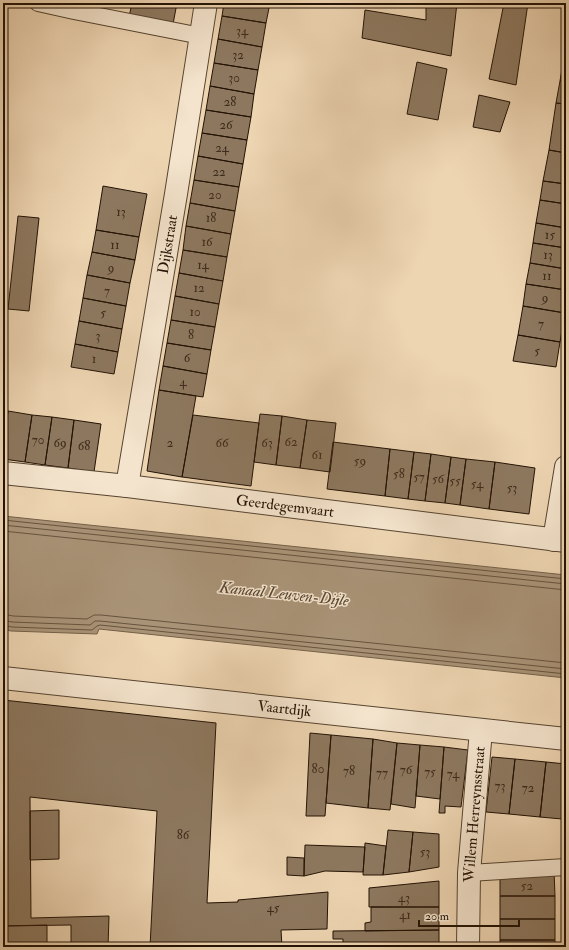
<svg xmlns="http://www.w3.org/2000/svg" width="569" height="950" font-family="'IM FELL Double Pica',serif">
	<rect width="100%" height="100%" fill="#eed5b2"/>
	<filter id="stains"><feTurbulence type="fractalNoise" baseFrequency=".005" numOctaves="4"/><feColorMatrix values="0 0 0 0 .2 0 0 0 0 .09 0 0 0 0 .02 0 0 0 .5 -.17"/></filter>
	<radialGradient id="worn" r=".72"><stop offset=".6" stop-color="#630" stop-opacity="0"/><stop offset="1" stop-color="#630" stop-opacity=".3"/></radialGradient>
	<path fill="#a99377" stroke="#736049" d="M 3,516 L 566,575 L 566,678 L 99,629 L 97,634 L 11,631 L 3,629 Z"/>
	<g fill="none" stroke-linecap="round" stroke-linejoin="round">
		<path stroke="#66533e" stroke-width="1" d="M 3,520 L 566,579
			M 3,525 L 566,584
			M 3,531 L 566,590
			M 3,614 L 13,616 L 87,619 L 94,615 L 101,615 L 566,663
			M 3,620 L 12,622 L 90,625 L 95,621 L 100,621 L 566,669
			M 3,625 L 12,627 L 92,630 L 97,626 L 100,625 L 566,674"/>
	</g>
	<path fill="#8d785f" stroke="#231305" d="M 132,3 L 177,3 L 173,24 L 129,17 Z
		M 224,3 L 270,3 L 266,23 L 222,16 Z
		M 426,3 L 457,3 L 451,56 L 362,38 L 365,10 L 426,20 Z
		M 504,3 L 528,3 L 516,85 L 489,79 Z
		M 222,16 L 266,23 L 262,47 L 218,39 Z
		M 218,39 L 262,47 L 258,70 L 214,63 Z
		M 564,56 L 566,56 L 566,82 L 560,81 Z
		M 417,62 L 447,69 L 438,120 L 407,114 Z
		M 214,63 L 258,70 L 254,94 L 210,86 Z
		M 560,81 L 566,82 L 566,104 L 556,103 Z
		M 210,86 L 254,94 L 251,117 L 206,110 Z
		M 479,95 L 510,102 L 500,132 L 473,127 Z
		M 556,103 L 566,104 L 566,153 L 549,150 Z
		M 206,110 L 251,117 L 247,140 L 202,133 Z
		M 202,133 L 247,140 L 243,164 L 198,156 Z
		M 549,150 L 566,153 L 566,184 L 543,181 Z
		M 198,156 L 243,164 L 239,187 L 194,180 Z
		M 194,180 L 239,187 L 235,211 L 190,203 Z
		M 543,181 L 566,184 L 566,204 L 540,200 Z
		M 103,186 L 147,194 L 139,237 L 96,230 Z
		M 540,200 L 566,204 L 566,228 L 536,223 Z
		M 190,203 L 235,211 L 231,234 L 186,226 Z
		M 18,216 L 39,218 L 29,311 L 8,309 Z
		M 536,223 L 566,228 L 566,248 L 533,243 Z
		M 186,226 L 231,234 L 227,257 L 183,250 Z
		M 96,230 L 139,237 L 135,260 L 92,252 Z
		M 533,243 L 566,248 L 566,269 L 530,263 Z
		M 183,250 L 227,257 L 223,281 L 179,273 Z
		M 92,252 L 135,260 L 130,283 L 87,275 Z
		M 530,263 L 566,269 L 566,290 L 526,284 Z
		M 179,273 L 223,281 L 219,304 L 175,296 Z
		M 87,275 L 130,283 L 126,306 L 83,298 Z
		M 526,284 L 566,290 L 566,307 L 565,313 L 523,306 Z
		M 175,296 L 219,304 L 215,327 L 171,320 Z
		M 83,298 L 126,306 L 122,329 L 79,321 Z
		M 523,306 L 565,313 L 560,342 L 518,335 Z
		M 171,320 L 215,327 L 211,350 L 167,343 Z
		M 79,321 L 122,329 L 118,352 L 75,344 Z
		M 518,335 L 560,342 L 556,367 L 513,361 Z
		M 167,343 L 211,350 L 207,374 L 163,366 Z
		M 75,344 L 118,352 L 114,374 L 71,367 Z
		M 163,366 L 207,374 L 203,397 L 159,390 Z
		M 159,390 L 196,396 L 182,477 L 147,471 Z
		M 3,411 L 8,411 L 3,447 Z
		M 8,411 L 32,415 L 25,462 L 3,459 L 3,447 Z
		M 260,414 L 282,416 L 276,465 L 254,462 Z
		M 32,415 L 52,417 L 45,465 L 25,462 Z
		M 193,415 L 259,423 L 251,486 L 182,477 Z
		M 282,416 L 307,420 L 300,468 L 276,465 Z
		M 52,417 L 74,420 L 68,468 L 45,465 Z
		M 74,420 L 101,424 L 94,472 L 68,468 Z
		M 307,420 L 336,423 L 330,472 L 300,468 Z
		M 333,442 L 390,449 L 385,496 L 327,489 Z
		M 390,449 L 414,452 L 408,499 L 385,496 Z
		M 414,452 L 431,454 L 425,501 L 408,499 Z
		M 431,454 L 451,457 L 445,503 L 425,501 Z
		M 451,457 L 466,459 L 460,505 L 445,503 Z
		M 466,459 L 495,462 L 489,509 L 460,505 Z
		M 495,462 L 535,468 L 529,514 L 489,509 Z
		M 3,700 L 216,723 L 207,903 L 238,902 L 238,900 L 328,892 L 327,929 L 281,930 L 282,947 L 150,947 L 157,811 L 30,797 L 31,918 L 109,916 L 108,947 L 71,947 L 71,925 L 3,926 Z
		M 310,733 L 331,735 L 325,816 L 306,816 Z
		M 331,735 L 373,739 L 368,808 L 326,803 Z
		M 373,739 L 397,743 L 390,810 L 368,808 Z
		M 397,743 L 420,745 L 415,808 L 391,804 Z
		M 420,745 L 444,747 L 440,799 L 416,796 Z
		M 444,747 L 468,750 L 461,807 L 445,806 L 445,813 L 439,813 Z
		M 492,757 L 515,759 L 509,814 L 486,812 Z
		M 515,759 L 546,762 L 540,817 L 509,814 Z
		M 546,762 L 566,764 L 566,781 L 562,819 L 540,817 Z
		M 566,781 L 566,820 L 562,819 Z
		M 59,810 L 59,859 L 30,860 L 30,811 Z
		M 388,830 L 413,832 L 409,872 L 383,875 Z
		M 413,832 L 439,834 L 439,867 L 409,872 Z
		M 365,843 L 386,846 L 383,875 L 363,875 Z
		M 305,845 L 365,847 L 363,872 L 325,871 L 304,876 Z
		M 287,857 L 304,858 L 304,876 L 287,875 Z
		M 554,870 L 555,896 L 500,896 L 500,876 Z
		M 439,881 L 439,907 L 369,907 L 369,888 Z
		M 500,896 L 555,896 L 555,919 L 500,919 Z
		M 371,907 L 439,907 L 439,930 L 365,931 L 365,923 L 371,922 Z
		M 500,919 L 555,919 L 555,940 L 500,940 Z
		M 47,925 L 47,947 L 3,947 L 3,926 Z
		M 439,930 L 439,947 L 343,947 L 343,939 L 333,939 L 333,931 Z
		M 500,940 L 555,940 L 555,947 L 500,947 Z"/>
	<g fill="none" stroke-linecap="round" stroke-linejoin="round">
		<defs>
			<path id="lane" d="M 38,3 L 74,11 L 201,36
				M 469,873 L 566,867"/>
			<g id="street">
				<path id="s1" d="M 3,473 L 127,486 L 566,541"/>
				<path id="s2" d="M 127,486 L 176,194 L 206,3"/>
				<path d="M 554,540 L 566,467"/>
				<path id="s3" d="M 3,678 L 566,739"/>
				<path id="s4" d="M 468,947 L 469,873 L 481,730"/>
			</g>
		</defs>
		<use href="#lane" stroke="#564430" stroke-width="18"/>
		<use href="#street" stroke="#564430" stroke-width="24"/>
		<use href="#lane" stroke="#f4e4cd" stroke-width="16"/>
		<use href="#street" stroke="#f4e4cd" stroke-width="22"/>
	</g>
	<g text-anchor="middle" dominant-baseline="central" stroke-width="3" stroke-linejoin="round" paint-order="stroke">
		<g font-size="13" fill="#3e2c1c">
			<text x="242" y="31">34</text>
			<text x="238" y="55">32</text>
			<text x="234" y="78">30</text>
			<text x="230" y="102">28</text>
			<text x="226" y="125">26</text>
			<text x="222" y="148">24</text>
			<text x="219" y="172">22</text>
			<text x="215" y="195">20</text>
			<text x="121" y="212">13</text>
			<text x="211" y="218">18</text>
			<text x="550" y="235">15</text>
			<text x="207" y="242">16</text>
			<text x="115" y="245">11</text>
			<text x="548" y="255">13</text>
			<text x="203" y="265">14</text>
			<text x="111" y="268">9</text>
			<text x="547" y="276">11</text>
			<text x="199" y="288">12</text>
			<text x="107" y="291">7</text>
			<text x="545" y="298">9</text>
			<text x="195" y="312">10</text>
			<text x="103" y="313">5</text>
			<text x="541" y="324">7</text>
			<text x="191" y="335">8</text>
			<text x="98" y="336">3</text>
			<text x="537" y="351">5</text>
			<text x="187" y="358">6</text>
			<text x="94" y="359">1</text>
			<text x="183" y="382">4</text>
			<text x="38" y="440">70</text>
			<text x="291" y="442">62</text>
			<text x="60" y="443">69</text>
			<text x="170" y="443">2</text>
			<text x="222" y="443">66</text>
			<text x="267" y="443">63</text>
			<text x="84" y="446">68</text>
			<text x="317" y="455">61</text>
			<text x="360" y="461">59</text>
			<text x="399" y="474">58</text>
			<text x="419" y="477">57</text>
			<text x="438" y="479">56</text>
			<text x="455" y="481">55</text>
			<text x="477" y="484">54</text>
			<text x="512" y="488">53</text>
			<text x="318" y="769">80</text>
			<text x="406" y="770">76</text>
			<text x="349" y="771">78</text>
			<text x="430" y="772">75</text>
			<text x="382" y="773">77</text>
			<text x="453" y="774">74</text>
			<text x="500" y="786">73</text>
			<text x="528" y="788">72</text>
			<text x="183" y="835">86</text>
			<text x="425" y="852">53</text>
			<text x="527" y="886">52</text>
			<text x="404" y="898">43</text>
			<text x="273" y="908">45</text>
			<text x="405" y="915">41</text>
		</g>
		<g font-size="15" fill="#231305" stroke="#f4e4cd">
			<text stroke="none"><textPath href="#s2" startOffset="245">Dijkstraat</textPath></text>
			<text stroke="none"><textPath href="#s1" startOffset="284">Geerdegemvaart</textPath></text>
			<text stroke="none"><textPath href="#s3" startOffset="283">Vaartdijk</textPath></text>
			<text stroke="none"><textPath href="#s4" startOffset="133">Willem Herreynsstraat</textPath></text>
		</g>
		<g font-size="16" font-style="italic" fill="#594633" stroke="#f4e4cd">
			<text transform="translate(284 594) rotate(6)">Kanaal Leuven-Dijle</text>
		</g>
	</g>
	<rect width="569" height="950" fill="none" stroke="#eed5b2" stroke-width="16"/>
	<rect x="4" y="4" width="561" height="942" fill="none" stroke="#231305" stroke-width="2"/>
	<rect x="8" y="8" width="553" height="934" fill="none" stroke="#231305"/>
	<path d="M419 920v6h100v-6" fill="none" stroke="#231305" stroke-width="2"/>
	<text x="425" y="920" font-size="12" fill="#231305" stroke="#f4e4cd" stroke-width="3" paint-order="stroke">20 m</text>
	<rect width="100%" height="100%" filter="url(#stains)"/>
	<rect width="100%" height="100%" fill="url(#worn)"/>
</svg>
